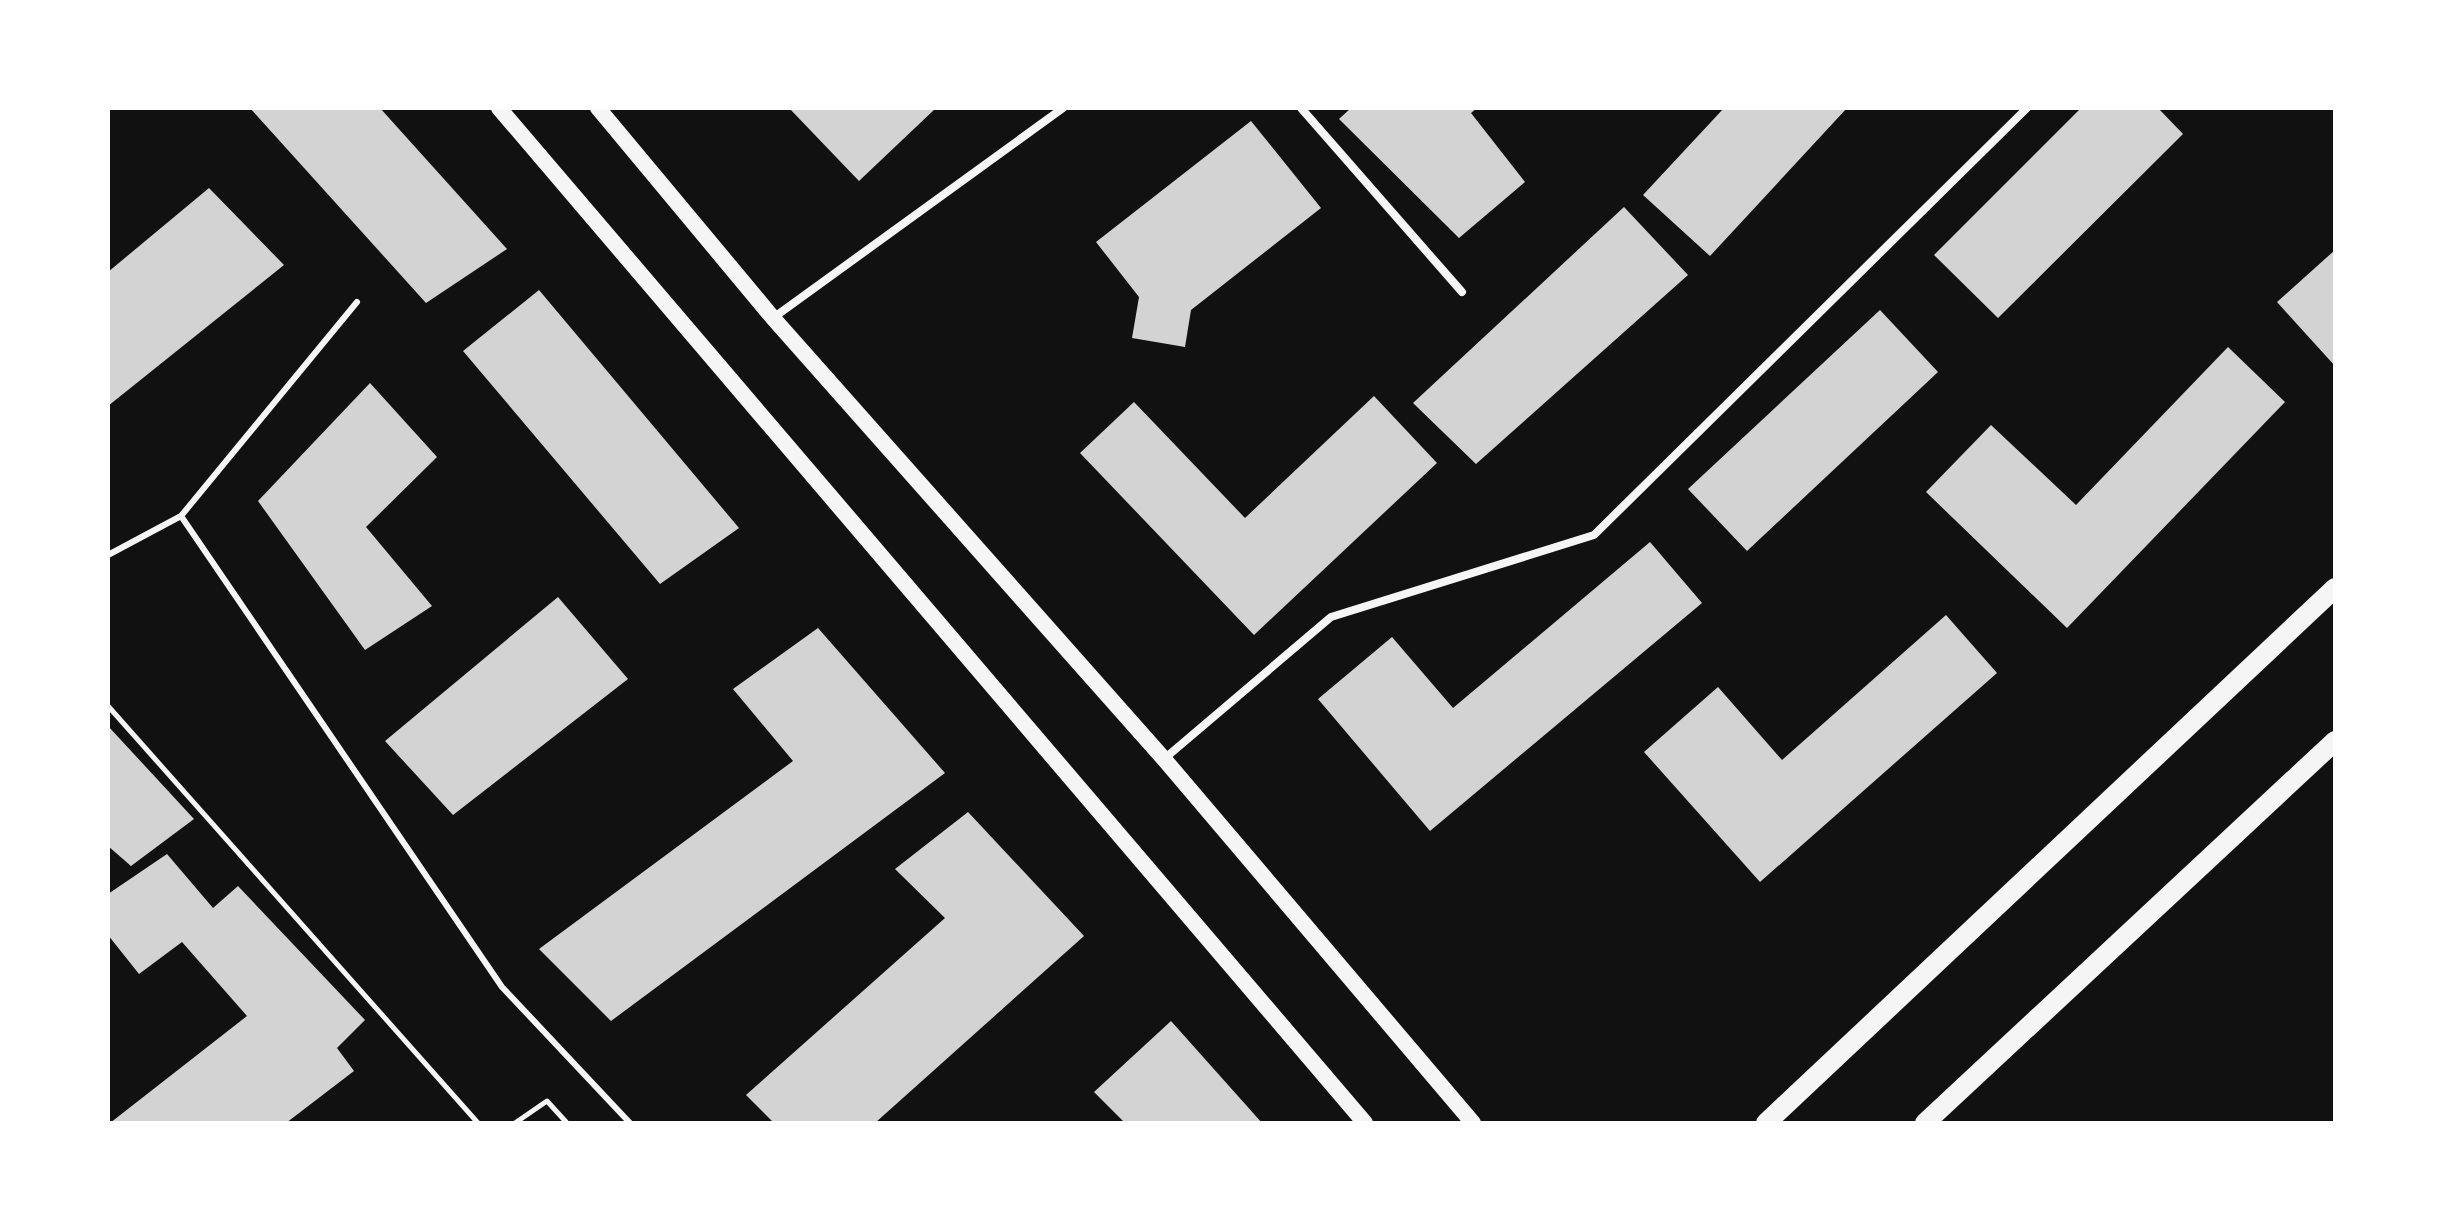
<svg xmlns="http://www.w3.org/2000/svg" width="2443" height="1231" font-family="'Public Sans',sans-serif">
	<rect width="100%" height="100%" fill="#111"/>
	<path fill="#d3d3d3" d="M 250,108 L 380,108 L 507,249 L 426,303 Z
		M 789,108 L 936,108 L 859,181 Z
		M 1351,108 L 1477,108 L 1471,113 L 1525,182 L 1459,238 L 1339,119 Z
		M 1724,108 L 1847,108 L 1710,256 L 1643,195 Z
		M 2081,108 L 2158,108 L 2183,134 L 1998,318 L 1934,255 Z
		M 1251,121 L 1321,208 L 1191,310 L 1185,347 L 1132,338 L 1139,297 L 1096,242 Z
		M 209,188 L 284,265 L 108,406 L 108,272 Z
		M 1624,207 L 1688,275 L 1476,464 L 1413,403 Z
		M 2335,250 L 2335,366 L 2277,302 Z
		M 539,290 L 739,528 L 660,584 L 463,351 Z
		M 1880,310 L 1938,372 L 1747,551 L 1688,489 Z
		M 2228,347 L 2285,402 L 2067,628 L 1926,492 L 1991,425 L 2076,505 Z
		M 370,383 L 437,457 L 366,527 L 432,606 L 365,650 L 258,501 Z
		M 1374,396 L 1437,463 L 1254,635 L 1080,453 L 1134,402 L 1245,518 Z
		M 1650,542 L 1702,603 L 1430,831 L 1318,699 L 1392,637 L 1453,708 Z
		M 558,597 L 628,679 L 453,815 L 385,741 Z
		M 1946,615 L 1997,673 L 1760,882 L 1644,752 L 1718,687 L 1782,760 Z
		M 818,628 L 945,773 L 611,1021 L 539,949 L 793,761 L 733,689 Z
		M 108,726 L 194,819 L 131,866 L 108,846 Z
		M 968,812 L 1084,936 L 875,1123 L 774,1123 L 746,1095 L 945,918 L 895,869 Z
		M 167,854 L 213,908 L 238,886 L 365,1020 L 337,1048 L 354,1071 L 286,1123 L 110,1123 L 247,1016 L 182,942 L 139,974 L 108,935 L 108,894 Z
		M 1171,1021 L 1262,1123 L 1125,1123 L 1094,1092 Z"/>
	<g fill="none" stroke-linecap="round" stroke-linejoin="round">
		<path stroke="#f5f5f5" stroke-width="5" d="M 108,706 L 478,1123
			M 515,1123 L 547,1101 L 567,1123"/>
		<path stroke="#f5f5f5" stroke-width="6" d="M 181,516 L 357,302
			M 108,555 L 181,516 L 502,987 L 630,1123"/>
		<path stroke="#f5f5f5" stroke-width="8" d="M 1301,108 L 1462,292
			M 773,318 L 1063,108
			M 1164,759 L 1331,617 L 1594,535 L 2027,108"/>
		<path stroke="#f5f5f5" stroke-width="16" d="M 499,108 L 1365,1123
			M 598,108 L 773,318 L 1164,759 L 1473,1123"/>
		<path stroke="#f5f5f5" stroke-width="20" d="M 1766,1123 L 2335,588
			M 1925,1123 L 2335,741"/>
	</g>
	<rect width="2443" height="1231" fill="none" stroke="#ffffff" stroke-width="220"/>
</svg>
